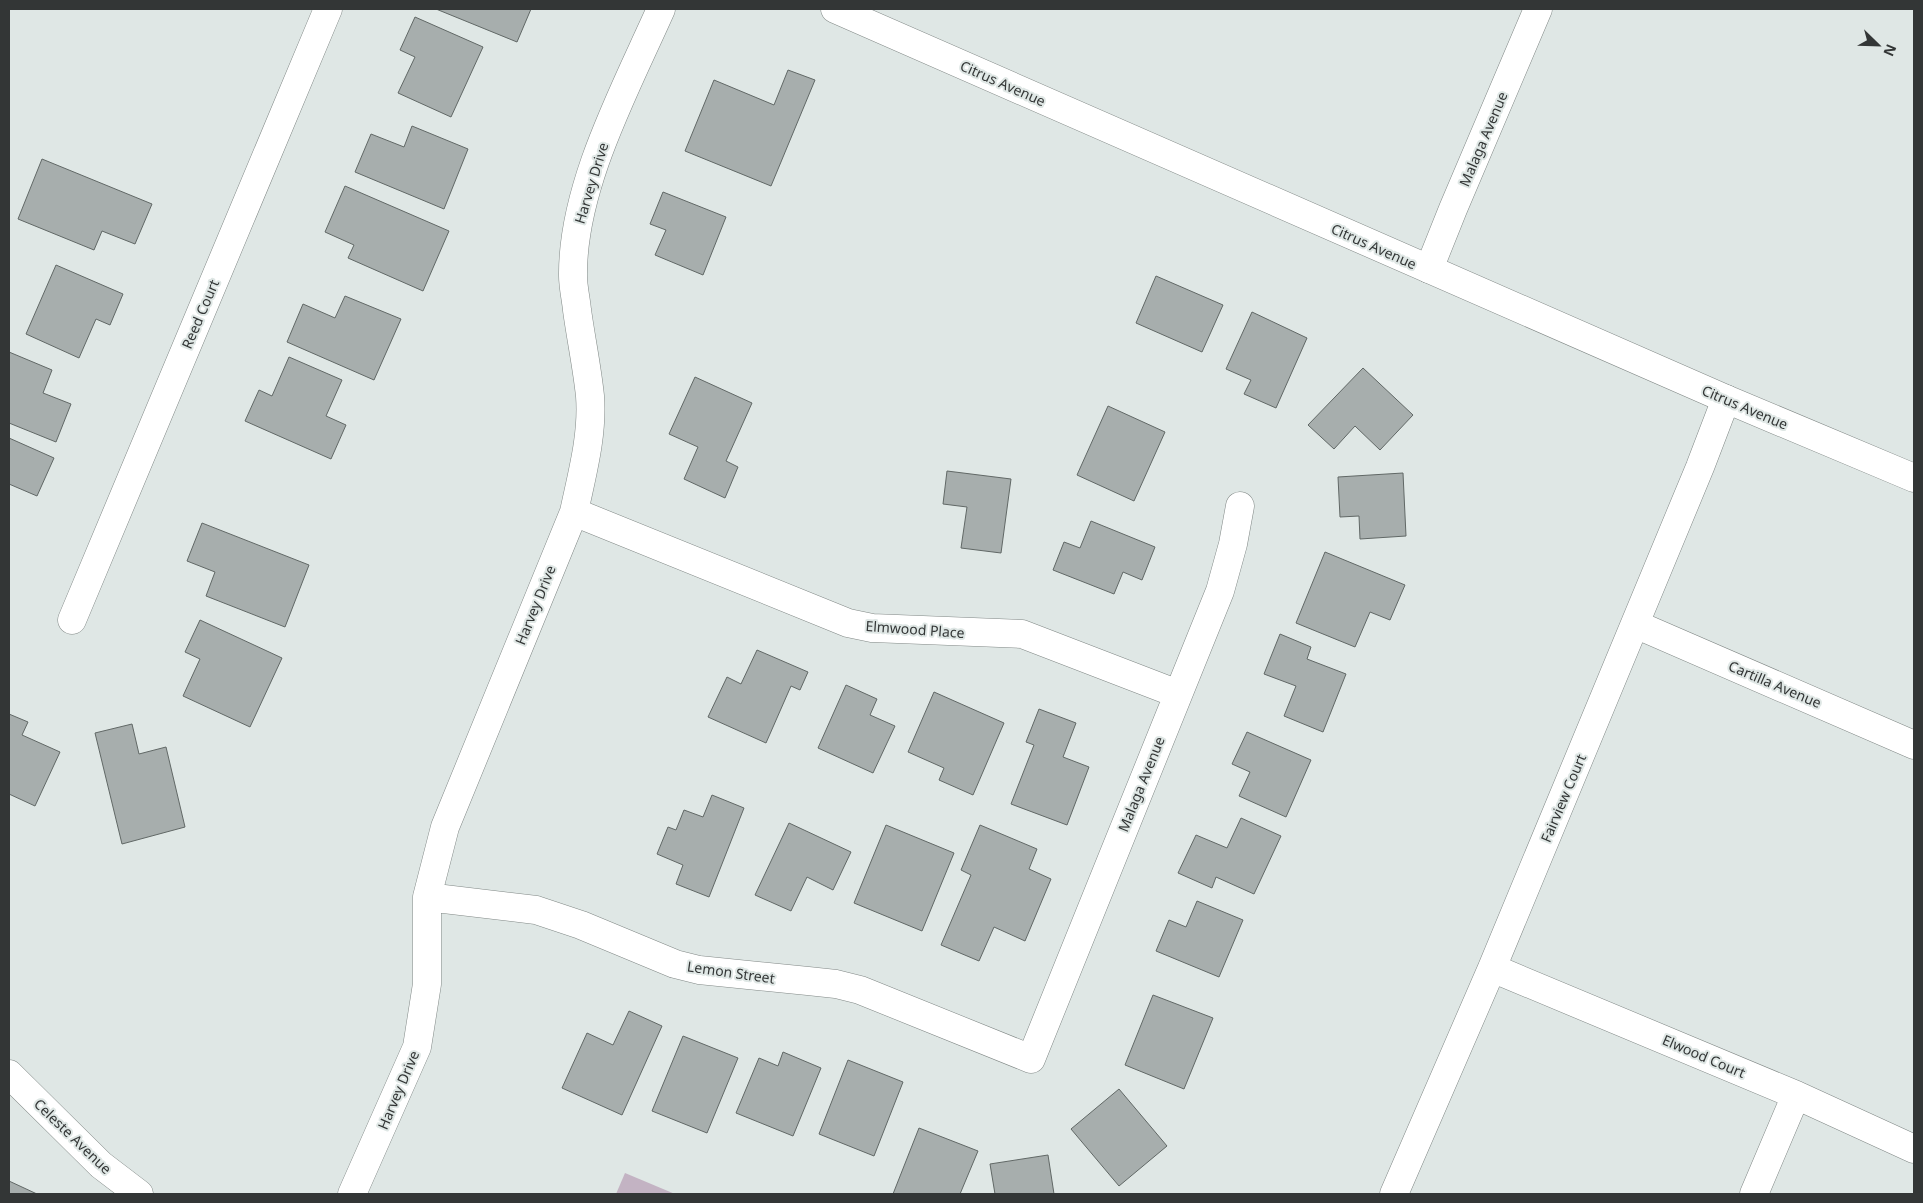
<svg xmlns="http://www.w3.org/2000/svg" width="1923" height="1203" font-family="'Noto Sans',sans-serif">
	<rect width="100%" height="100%" fill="#dfe7e5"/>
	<path fill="#c3b3c3" d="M 625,1173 L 675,1194 L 616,1194 Z"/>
	<path fill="#a7aead" stroke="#616866" d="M 436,9 L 531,9 L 517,42 Z
		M 415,17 L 483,47 L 451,117 L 398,93 L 415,57 L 400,50 Z
		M 788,70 L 815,80 L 771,186 L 685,151 L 714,80 L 774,105 Z
		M 412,126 L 468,149 L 444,209 L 355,172 L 371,134 L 404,147 Z
		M 42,159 L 152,204 L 135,244 L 102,231 L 94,250 L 18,219 Z
		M 345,186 L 449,231 L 423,291 L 348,258 L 354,245 L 325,232 Z
		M 663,192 L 726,217 L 703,275 L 655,255 L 666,230 L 650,224 Z
		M 56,265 L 123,294 L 110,325 L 96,319 L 79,358 L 26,334 Z
		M 1156,276 L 1223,305 L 1202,352 L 1136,323 Z
		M 345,296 L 401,319 L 374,380 L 287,342 L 303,304 L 335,318 Z
		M 1252,312 L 1307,338 L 1276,408 L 1244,394 L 1251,380 L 1226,369 Z
		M 9,352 L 52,370 L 43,393 L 71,404 L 56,442 L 9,423 Z
		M 289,357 L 342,380 L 326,416 L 346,425 L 331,459 L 245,421 L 259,390 L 272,396 Z
		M 1363,368 L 1413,415 L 1380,450 L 1355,426 L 1334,449 L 1308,425 Z
		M 695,377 L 752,403 L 726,461 L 738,467 L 725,498 L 684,479 L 698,447 L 669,434 Z
		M 1108,406 L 1165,432 L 1134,501 L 1077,475 Z
		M 9,438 L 54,458 L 37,496 L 9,484 Z
		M 947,471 L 1011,479 L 1001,553 L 961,548 L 967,507 L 943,504 Z
		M 1403,473 L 1406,536 L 1360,539 L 1359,516 L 1340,517 L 1338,477 Z
		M 1091,521 L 1155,547 L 1142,580 L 1123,572 L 1114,594 L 1053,570 L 1064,542 L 1080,548 Z
		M 202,523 L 309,565 L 285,627 L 206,596 L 215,572 L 187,561 Z
		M 1325,552 L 1405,585 L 1390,620 L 1370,612 L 1355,647 L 1296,623 Z
		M 200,620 L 282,658 L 250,727 L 183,696 L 200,659 L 185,652 Z
		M 1280,634 L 1311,647 L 1307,659 L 1346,674 L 1323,732 L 1284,716 L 1296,686 L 1264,674 Z
		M 757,650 L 808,672 L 800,690 L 791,686 L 766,743 L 708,717 L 727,677 L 741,684 Z
		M 846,685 L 877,699 L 870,715 L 895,726 L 873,773 L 818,748 Z
		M 934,692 L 1004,723 L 973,795 L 939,780 L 944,768 L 908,752 Z
		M 1039,709 L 1076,723 L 1063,757 L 1089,767 L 1067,825 L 1011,804 L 1034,745 L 1026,742 Z
		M 9,714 L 28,722 L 22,735 L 60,752 L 35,806 L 9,794 Z
		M 132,724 L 139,754 L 166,747 L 185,827 L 122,844 L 95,733 Z
		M 1247,732 L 1311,760 L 1286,817 L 1239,796 L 1250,772 L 1232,764 Z
		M 712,795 L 744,808 L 709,897 L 676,884 L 683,865 L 657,854 L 668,827 L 676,830 L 684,810 L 703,817 Z
		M 1241,818 L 1281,836 L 1254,894 L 1216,877 L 1212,888 L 1178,873 L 1196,835 L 1227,848 Z
		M 789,823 L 851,852 L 833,890 L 807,877 L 791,911 L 755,895 Z
		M 886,825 L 954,853 L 922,931 L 854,903 Z
		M 980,825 L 1037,849 L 1029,869 L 1051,879 L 1025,941 L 994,927 L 979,961 L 941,945 L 971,875 L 961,870 Z
		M 1197,901 L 1243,920 L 1219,977 L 1156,951 L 1169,920 L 1186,927 Z
		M 1153,995 L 1213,1018 L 1184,1089 L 1125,1065 Z
		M 629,1011 L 662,1026 L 622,1115 L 562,1088 L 587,1033 L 613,1045 Z
		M 683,1036 L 738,1058 L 707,1133 L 652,1111 Z
		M 783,1052 L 821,1068 L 793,1136 L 736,1113 L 759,1058 L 778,1066 Z
		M 848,1060 L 903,1082 L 874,1156 L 819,1134 Z
		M 1119,1089 L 1167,1146 L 1119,1186 L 1071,1129 Z
		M 919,1128 L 978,1151 L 960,1194 L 893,1194 Z
		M 1048,1155 L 1054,1194 L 995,1194 L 990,1164 Z
		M 9,1181 L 37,1194 L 9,1194 Z"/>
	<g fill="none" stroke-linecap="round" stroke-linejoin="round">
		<defs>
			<path id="minor" d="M 1429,269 L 1453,209 L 1538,9
				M 574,512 L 848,623 L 872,628 L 1022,634 L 1178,694
				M 72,620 L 328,9
				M 1635,624 L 1914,745
				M 427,897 L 536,910 L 581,925 L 675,964 L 699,970 L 808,981 L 836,984 L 860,990 L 1031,1059 L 1220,591 L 1233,544 L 1240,506
				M 1492,968 L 1796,1095 L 1914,1149
				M 9,1074 L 101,1165 L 139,1194
				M 352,1194 L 417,1047 L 427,984 L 427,897 L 445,827 L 574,512 C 582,474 593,435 590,396 C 587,367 581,339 577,310 C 576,299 573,287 573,276 C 572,187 625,90 661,9
				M 1394,1194 L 1492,968 L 1700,467 L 1726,399
				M 1754,1194 L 1796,1095"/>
			<path id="major" d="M 835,9 L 1726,399 L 1914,478"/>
		</defs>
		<use href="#minor" stroke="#818886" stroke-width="29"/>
		<use href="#major" stroke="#818886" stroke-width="29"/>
		<use href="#minor" stroke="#fff" stroke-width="28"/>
		<use href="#major" stroke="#fff" stroke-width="28"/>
	</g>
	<g text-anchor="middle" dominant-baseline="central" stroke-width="4" stroke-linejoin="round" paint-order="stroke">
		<g font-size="14" fill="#333636" stroke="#dfe7e5">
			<text transform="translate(1003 83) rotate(24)">Citrus Avenue</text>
			<text transform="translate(1483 139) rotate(-67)">Malaga Avenue</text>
			<text transform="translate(591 183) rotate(-73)">Harvey Drive</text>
			<text transform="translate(1374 246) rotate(24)">Citrus Avenue</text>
			<text transform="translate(200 314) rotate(-67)">Reed Court</text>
			<text transform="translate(1745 407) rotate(23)">Citrus Avenue</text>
			<text transform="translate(535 605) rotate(-68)">Harvey Drive</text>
			<text transform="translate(915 629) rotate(4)">Elmwood Place</text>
			<text transform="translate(1775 684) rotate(23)">Cartilla Avenue</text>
			<text transform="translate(1141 784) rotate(-68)">Malaga Avenue</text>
			<text transform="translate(1563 798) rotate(-67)">Fairview Court</text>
			<text transform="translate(731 972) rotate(8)">Lemon Street</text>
			<text transform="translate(1704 1056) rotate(23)">Elwood Court</text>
			<text transform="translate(398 1090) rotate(-67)">Harvey Drive</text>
			<text transform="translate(73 1136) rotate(44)">Celeste Avenue</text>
		</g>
	</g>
	<rect width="1923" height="1203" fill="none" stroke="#333636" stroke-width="20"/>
	<g transform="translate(1878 45) rotate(113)" stroke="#dfe7e5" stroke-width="4" paint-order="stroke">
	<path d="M0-4L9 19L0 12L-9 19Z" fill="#333636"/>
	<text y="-8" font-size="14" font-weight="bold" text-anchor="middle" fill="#333636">N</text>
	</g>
</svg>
